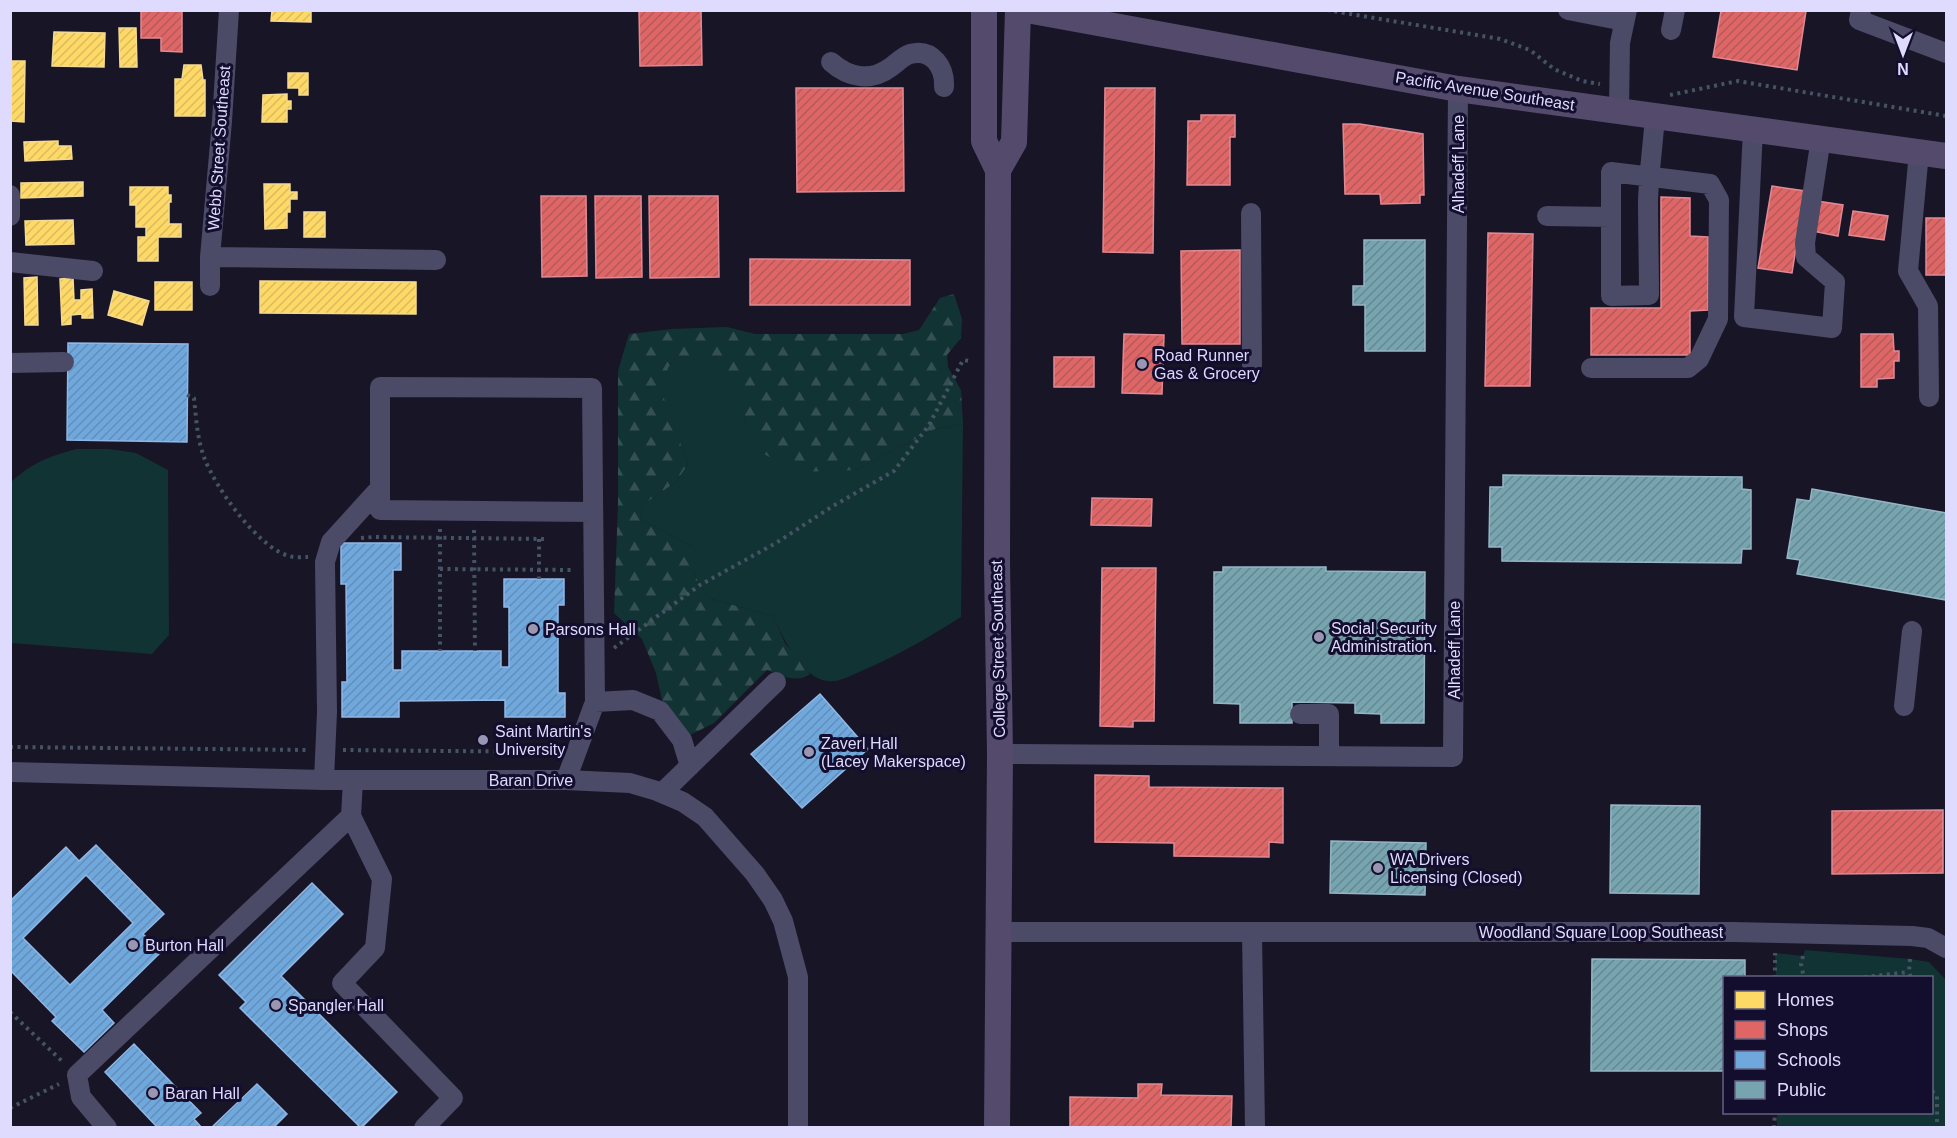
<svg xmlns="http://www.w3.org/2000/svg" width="1957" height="1138" font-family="Arial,sans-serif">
	<defs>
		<pattern id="forest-firs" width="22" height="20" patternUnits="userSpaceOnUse" patternTransform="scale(1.5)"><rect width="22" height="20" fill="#123334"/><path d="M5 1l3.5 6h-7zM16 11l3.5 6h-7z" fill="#345052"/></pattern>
		<pattern id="homes-hatch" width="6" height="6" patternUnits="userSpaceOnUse" patternTransform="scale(1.5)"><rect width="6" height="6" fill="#ffd966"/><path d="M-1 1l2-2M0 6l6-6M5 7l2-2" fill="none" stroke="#d9bb61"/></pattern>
		<pattern id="shops-hatch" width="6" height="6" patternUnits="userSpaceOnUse" patternTransform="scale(1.5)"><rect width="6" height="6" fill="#e06666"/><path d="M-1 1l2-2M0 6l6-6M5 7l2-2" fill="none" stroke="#b15b5e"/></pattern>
		<pattern id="schools-hatch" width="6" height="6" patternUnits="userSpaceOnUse" patternTransform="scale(1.5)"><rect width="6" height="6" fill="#6fa8dc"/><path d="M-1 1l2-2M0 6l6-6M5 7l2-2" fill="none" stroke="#648eb8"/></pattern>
		<pattern id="public-hatch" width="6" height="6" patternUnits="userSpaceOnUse" patternTransform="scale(1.5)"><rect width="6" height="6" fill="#76a5af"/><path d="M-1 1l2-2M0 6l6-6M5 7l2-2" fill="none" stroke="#678791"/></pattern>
	</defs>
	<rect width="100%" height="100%" fill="#181526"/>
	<path fill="#123334" d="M 677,356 L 714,356 L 740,385 L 746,426 L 855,470 L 935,429 L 963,424 L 961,617 C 928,638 895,657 859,672 C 850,676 837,683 828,681 C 802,679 782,636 773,616 L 708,598 L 693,572 L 693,547 L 642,520 L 641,506 L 676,482 L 688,464 L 661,393 L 668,368 Z
		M 77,449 L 109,449 L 136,453 L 168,470 L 169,635 L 152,654 L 11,643 L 11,482 C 32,463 49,456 77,449 Z
		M 1805,950 L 1910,959 L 1929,962 L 1946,980 L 1946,1127 L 1777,1127 L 1777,1113 L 1932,1112 L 1932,978 L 1776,977 L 1775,953 L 1803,956 Z"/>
	<path fill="url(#forest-firs)" d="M 954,294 L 962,319 L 961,338 L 947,355 L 948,367 L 961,390 L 963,424 L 935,429 L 855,470 L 798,472 L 762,453 L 746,426 L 739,385 L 714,356 L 677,356 L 668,368 L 662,393 L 688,464 L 676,482 L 641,506 L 642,520 L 693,547 L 693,572 L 708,598 L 773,616 L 785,643 L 810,674 C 797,684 780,675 767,670 L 714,723 L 690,735 L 662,700 L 656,673 L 642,639 L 614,613 L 618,503 L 618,371 L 629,334 L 672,329 L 727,327 L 755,334 L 903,334 L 919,330 L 940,298 Z"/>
	<path fill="url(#homes-hatch)" stroke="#f5da94" stroke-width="1.5" d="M 272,10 L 311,10 L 311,22 L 271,21 Z
		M 119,28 L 136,28 L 137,67 L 120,67 Z
		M 54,32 L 105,33 L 104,67 L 52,66 Z
		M 12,61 L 25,61 L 24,122 L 11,121 Z
		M 184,65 L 201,65 L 203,80 L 205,80 L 205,116 L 175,116 L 175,79 L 182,79 Z
		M 288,73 L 308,73 L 308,95 L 299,95 L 299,88 L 288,88 Z
		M 287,94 L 287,101 L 291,101 L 291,109 L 287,109 L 287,122 L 262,122 L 263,95 Z
		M 58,141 L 58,146 L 71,146 L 72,159 L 25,161 L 24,142 Z
		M 83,182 L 83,196 L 21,198 L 21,183 Z
		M 264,184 L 290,184 L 290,192 L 297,192 L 297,199 L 290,199 L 290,212 L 287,212 L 287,228 L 265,229 Z
		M 130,187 L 168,187 L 168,195 L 171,195 L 171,202 L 169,202 L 169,224 L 181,224 L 181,237 L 158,237 L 158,261 L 138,261 L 138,237 L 146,237 L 146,227 L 136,227 L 136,205 L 130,205 Z
		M 304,212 L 325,212 L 325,237 L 304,237 Z
		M 73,220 L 74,244 L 26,245 L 25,221 Z
		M 37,277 L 38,325 L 25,325 L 24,278 Z
		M 73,278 L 74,300 L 81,300 L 81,290 L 92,289 L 93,318 L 82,318 L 82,314 L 71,315 L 71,324 L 62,325 L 60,279 Z
		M 260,281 L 416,282 L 416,314 L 260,313 Z
		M 155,282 L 192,282 L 192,310 L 155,310 Z
		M 114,291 L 149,301 L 142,325 L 108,315 Z"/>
	<path fill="url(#shops-hatch)" stroke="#e08994" stroke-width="1.5" d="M 141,10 L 182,10 L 182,52 L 161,51 L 161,38 L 141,38 Z
		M 639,10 L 701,10 L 702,65 L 640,66 Z
		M 1721,11 L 1806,11 L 1797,70 L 1713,57 Z
		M 796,88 L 903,88 L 904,191 L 797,192 Z
		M 1105,88 L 1155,88 L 1153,253 L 1103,252 Z
		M 1201,115 L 1235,115 L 1235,137 L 1230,137 L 1230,185 L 1187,185 L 1188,121 L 1201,121 Z
		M 1343,124 L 1360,124 L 1423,134 L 1424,195 L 1420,195 L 1420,203 L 1381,204 L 1380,194 L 1345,194 Z
		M 1772,186 L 1805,191 L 1792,273 L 1758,268 Z
		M 541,196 L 586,196 L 587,276 L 542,277 Z
		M 595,196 L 641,196 L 642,277 L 596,278 Z
		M 649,196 L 718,196 L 719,277 L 650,278 Z
		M 1661,197 L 1690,198 L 1690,236 L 1708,237 L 1708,310 L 1690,311 L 1690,355 L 1591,355 L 1591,308 L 1661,308 Z
		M 1817,201 L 1843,205 L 1838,236 L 1812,231 Z
		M 1853,211 L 1888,216 L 1884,240 L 1849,235 Z
		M 1926,218 L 1946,218 L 1946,275 L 1926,275 Z
		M 1488,233 L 1533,234 L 1530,386 L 1485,386 Z
		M 1240,250 L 1240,344 L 1182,344 L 1181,251 Z
		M 750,259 L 910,260 L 910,305 L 750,305 Z
		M 1124,334 L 1164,335 L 1162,394 L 1122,393 Z
		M 1861,334 L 1893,334 L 1894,351 L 1899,351 L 1899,361 L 1894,361 L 1894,378 L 1877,379 L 1877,387 L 1861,387 Z
		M 1054,357 L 1094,357 L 1094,387 L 1054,387 Z
		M 1092,498 L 1152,499 L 1151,526 L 1091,525 Z
		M 1102,568 L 1156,568 L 1154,721 L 1133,721 L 1133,727 L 1100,726 Z
		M 1095,775 L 1149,776 L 1149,787 L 1283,788 L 1283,843 L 1269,842 L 1269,857 L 1174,856 L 1174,843 L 1095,842 Z
		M 1943,810 L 1943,873 L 1832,874 L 1832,811 Z
		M 1138,1084 L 1162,1084 L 1161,1095 L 1232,1096 L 1231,1128 L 1070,1128 L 1070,1097 L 1138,1098 Z"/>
	<path fill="url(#schools-hatch)" stroke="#91b7e6" stroke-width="1.5" fill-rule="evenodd" d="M 68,343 L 188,344 L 187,442 L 67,440 Z
		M 341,543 L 401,543 L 401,570 L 393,570 L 393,670 L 402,670 L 402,651 L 501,651 L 501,667 L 509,667 L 509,607 L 504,607 L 504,579 L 564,579 L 564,605 L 558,605 L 558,693 L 565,693 L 565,717 L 505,717 L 505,700 L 399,701 L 399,717 L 342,717 L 342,682 L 347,682 L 346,584 L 341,584 Z
		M 820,694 L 868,749 L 802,808 L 751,754 Z
		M 96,845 L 164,914 L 143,934 L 161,952 L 102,1010 L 114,1023 L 84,1052 L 52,1021 L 56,1017 L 10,970 L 10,901 L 66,847 L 79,861 ZM 86,875 L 133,923 L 70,985 L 23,938 Z
		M 312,883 L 343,914 L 281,976 L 397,1092 L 361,1128 L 240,1008 L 246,1002 L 219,975 Z
		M 134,1044 L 201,1113 L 194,1119 L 202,1128 L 158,1128 L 105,1072 Z
		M 257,1084 L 287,1114 L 273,1128 L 211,1128 Z"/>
	<path fill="url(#public-hatch)" stroke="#96b5c7" stroke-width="1.5" d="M 1364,240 L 1425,240 L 1425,351 L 1365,351 L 1365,305 L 1353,305 L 1353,286 L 1364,286 Z
		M 1503,475 L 1742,477 L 1742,489 L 1751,490 L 1751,549 L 1742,549 L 1741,563 L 1502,561 L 1502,547 L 1489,547 L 1490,487 L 1503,487 Z
		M 1812,489 L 1946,513 L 1946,600 L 1797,574 L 1800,560 L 1787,558 L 1797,499 L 1810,501 Z
		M 1223,567 L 1326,567 L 1326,571 L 1425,572 L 1424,723 L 1381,723 L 1381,714 L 1355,713 L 1355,703 L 1292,702 L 1292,723 L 1240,723 L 1240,704 L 1214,703 L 1214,572 L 1223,572 Z
		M 1611,805 L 1700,806 L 1699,894 L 1610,893 Z
		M 1331,841 L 1426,843 L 1425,895 L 1330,893 Z
		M 1592,959 L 1745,960 L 1745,978 L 1724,978 L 1724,1071 L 1591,1071 Z"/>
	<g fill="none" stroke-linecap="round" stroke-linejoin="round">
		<path stroke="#445465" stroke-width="4" stroke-dasharray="3 4.5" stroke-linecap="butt" d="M 1327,10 L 1500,39 L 1530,50 L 1554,69 L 1582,81 L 1600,84
			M 1670,95 L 1738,81 L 1946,116
			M 187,395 L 194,398 C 196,417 197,438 204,457 C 215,487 257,547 289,556 C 295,558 302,557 308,557
			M 440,529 L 440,651
			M 474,530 L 475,651
			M 361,538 L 373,537 L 547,539
			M 539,539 L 539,579
			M 440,569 L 575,570
			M 614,648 L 700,585 L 776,543 L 833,506 L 894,471 L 929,425 L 963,360 L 969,361
			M 10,747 L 309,750
			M 343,750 L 558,752
			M 1803,956 L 1801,964 L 1804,978
			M 1910,959 L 1909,972 L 1911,978
			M 1775,978 L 1775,953
			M 1857,978 L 1909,972
			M 10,1012 L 64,1063
			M 1932,1091 L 1937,1096 L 1937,1128
			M 10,1108 L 59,1084
			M 1774,1128 L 1775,1112"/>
		<path stroke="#4b4a67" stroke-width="20" d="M 1568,10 L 1624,21
			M 1861,10 L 1859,20 L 1946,53
			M 1671,30 L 1675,10
			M 831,62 C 849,78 871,82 891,67 C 897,63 903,56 910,54 C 933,48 945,68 944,87
			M 1619,111 L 1620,43 L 1627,10
			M 1753,129 L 1744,317 L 1832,328 L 1835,282 L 1806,257 L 1805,243 L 1821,138
			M 1919,152 L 1908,271 L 1928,306 L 1929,397
			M 10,195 L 10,216
			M 1251,213 L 1252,365
			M 1547,216 L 1611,217
			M 210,257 L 436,260
			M 10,262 L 93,271
			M 210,286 L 210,257 L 222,121 L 229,10
			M 10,363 L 64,362
			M 1591,368 L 1688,368 L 1699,359 L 1718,319 L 1719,200 L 1710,184 L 1611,172 L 1611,296 L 1649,295 C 1649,264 1648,232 1648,201 C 1649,172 1653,144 1655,116
			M 595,702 L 633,700 L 660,711 L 682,740 L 690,766
			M 1904,706 L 1912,631
			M 1300,714 L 1329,714 L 1329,756
			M 1000,754 L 1453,757 L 1458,89
			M 10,772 L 324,780 L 566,780 L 630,783 L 657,791 L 683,802 L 705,817 L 755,874 L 773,900 L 783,921 L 798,977 L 798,1128
			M 324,780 L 327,712 L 325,562 L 331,542 L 380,488
			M 566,780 L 595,702 L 592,388 L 380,387 L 380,510 L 593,512
			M 662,793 L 776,682
			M 351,816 L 382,879 L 375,948 L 342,983 L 453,1098 L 424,1128
			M 1000,932 L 1732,932 L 1912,936 L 1928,938 L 1946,948
			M 1252,933 L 1255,1128
			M 107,1128 L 81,1097 L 77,1075 L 351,816 L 353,780"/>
		<path stroke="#544b6c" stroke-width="26" d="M 984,10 L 984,141 L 998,170 L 997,563 L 1000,754 L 997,1128
			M 1027,10 L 1458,89 L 1946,156
			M 998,170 L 1014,142 L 1018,10"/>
	</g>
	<g fill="#9996b3" stroke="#130e2d" stroke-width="2">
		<circle cx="1142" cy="364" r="6"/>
		<circle cx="533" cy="629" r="6"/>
		<circle cx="1319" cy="637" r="6"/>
		<circle cx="483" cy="740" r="6"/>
		<circle cx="809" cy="752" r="6"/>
		<circle cx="1378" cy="868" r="6"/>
		<circle cx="133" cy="945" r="6"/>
		<circle cx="276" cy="1005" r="6"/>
		<circle cx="153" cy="1093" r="6"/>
	</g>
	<g text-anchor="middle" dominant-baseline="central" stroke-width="6" stroke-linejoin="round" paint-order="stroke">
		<g font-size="16" fill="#dfdbff" stroke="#130e2d">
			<text transform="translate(1485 91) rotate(9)">Pacific Avenue Southeast</text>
			<text transform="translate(219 148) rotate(-86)">Webb Street Southeast</text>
			<text transform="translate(1458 164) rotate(-90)">Alhadeff Lane</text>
			<text transform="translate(998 649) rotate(-91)">College Street Southeast</text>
			<text transform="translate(1454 650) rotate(-90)">Alhadeff Lane</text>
			<text x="531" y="780">Baran Drive</text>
			<text x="1601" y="932">Woodland Square Loop Southeast</text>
		</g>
		<g font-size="16" fill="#dfdbff" stroke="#130e2d" text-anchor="start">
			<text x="1154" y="355">Road Runner<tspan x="1154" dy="18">Gas &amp; Grocery</tspan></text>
			<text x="1331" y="628">Social Security<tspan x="1331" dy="18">Administration.</tspan></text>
			<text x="545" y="629">Parsons Hall</text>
			<text x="495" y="731">Saint Martin's<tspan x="495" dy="18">University</tspan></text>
			<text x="821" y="743">Zaverl Hall<tspan x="821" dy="18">(Lacey Makerspace)</tspan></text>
			<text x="1390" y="859">WA Drivers<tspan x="1390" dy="18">Licensing (Closed)</tspan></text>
			<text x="145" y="945">Burton Hall</text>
			<text x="288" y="1005">Spangler Hall</text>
			<text x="165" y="1093">Baran Hall</text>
		</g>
	</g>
	<rect width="1957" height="1138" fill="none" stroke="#dfdbff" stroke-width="24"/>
	<rect x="1723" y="976" width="210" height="138" fill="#130e2d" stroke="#656081" stroke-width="1.5"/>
	<rect x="1735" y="991" width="30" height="18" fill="#ffd966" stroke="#656081" stroke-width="1.5"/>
	<text x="1777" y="1006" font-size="18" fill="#dfdbff">Homes</text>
	<rect x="1735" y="1021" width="30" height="18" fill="#e06666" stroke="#656081" stroke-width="1.5"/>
	<text x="1777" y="1036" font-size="18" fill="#dfdbff">Shops</text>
	<rect x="1735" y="1051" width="30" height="18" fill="#6fa8dc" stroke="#656081" stroke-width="1.5"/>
	<text x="1777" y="1066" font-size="18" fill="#dfdbff">Schools</text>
	<rect x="1735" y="1081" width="30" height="18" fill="#76a5af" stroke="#656081" stroke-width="1.5"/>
	<text x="1777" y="1096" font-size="18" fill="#dfdbff">Public</text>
	<g transform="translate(1903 54) rotate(180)" stroke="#130e2d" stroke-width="4.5" paint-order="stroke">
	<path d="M0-4.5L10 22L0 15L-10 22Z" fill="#dfdbff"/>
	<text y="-9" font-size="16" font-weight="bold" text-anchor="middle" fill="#dfdbff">N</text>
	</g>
</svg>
